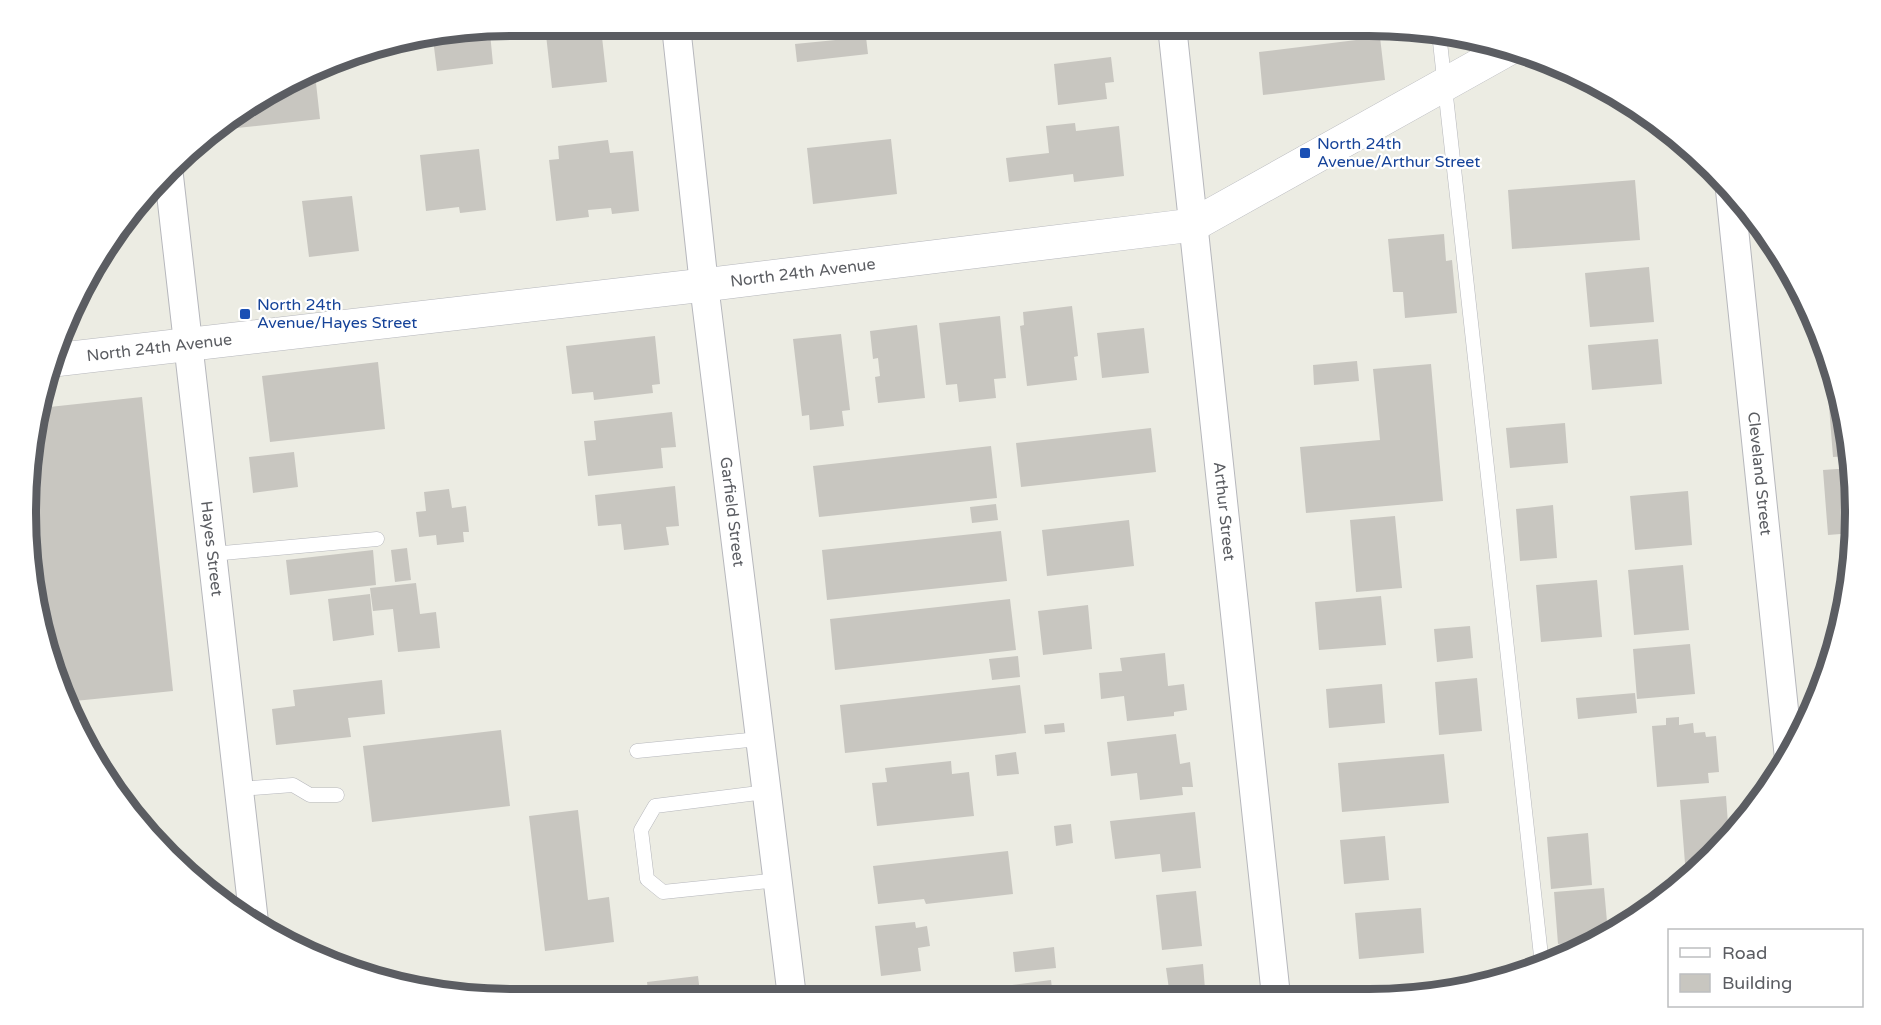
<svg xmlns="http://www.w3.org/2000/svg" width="1881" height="1025" font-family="'Varela Round',sans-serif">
	<rect width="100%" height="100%" fill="#ecece3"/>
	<path fill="#c8c6c0" d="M 749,26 L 807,26 L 807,27 L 802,28 L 803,34 L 751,40 Z
		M 601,28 L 607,82 L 552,88 L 546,35 Z
		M 490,33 L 493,64 L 437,71 L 433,39 Z
		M 866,37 L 868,54 L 797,62 L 795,44 Z
		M 1380,37 L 1385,80 L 1263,95 L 1259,52 Z
		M 1111,57 L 1114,82 L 1105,83 L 1107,99 L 1058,105 L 1054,64 Z
		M 313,74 L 315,74 L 320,119 L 237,128 L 236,116 Z
		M 1075,123 L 1076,131 L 1119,126 L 1124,176 L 1074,182 L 1073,174 L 1009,182 L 1006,158 L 1049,153 L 1046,126 Z
		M 891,139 L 897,194 L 813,204 L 807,148 Z
		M 608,140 L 610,153 L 633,151 L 639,211 L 612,214 L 611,208 L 588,210 L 589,217 L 556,221 L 549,160 L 559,159 L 558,146 Z
		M 479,149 L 486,210 L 460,213 L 459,207 L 426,211 L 420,155 Z
		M 1635,180 L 1640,240 L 1512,249 L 1508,190 Z
		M 352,196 L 359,251 L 309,257 L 302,201 Z
		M 1444,234 L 1446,261 L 1452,260 L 1457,313 L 1405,318 L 1403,292 L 1393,292 L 1388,239 Z
		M 1649,267 L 1654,322 L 1590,327 L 1585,273 Z
		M 1072,306 L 1078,356 L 1074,357 L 1077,380 L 1027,386 L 1020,326 L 1024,325 L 1023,312 Z
		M 1000,316 L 1006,378 L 994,379 L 996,398 L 959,402 L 957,384 L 946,385 L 939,323 Z
		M 917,325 L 925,398 L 878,403 L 875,377 L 880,376 L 878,358 L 873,359 L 870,331 Z
		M 1144,328 L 1149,373 L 1102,378 L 1097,333 Z
		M 841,334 L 850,410 L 842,411 L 844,426 L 810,430 L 809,415 L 802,416 L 793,339 Z
		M 655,336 L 660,384 L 652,385 L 653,393 L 594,400 L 593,392 L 572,394 L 566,346 Z
		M 1658,339 L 1662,384 L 1592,390 L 1588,345 Z
		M 1822,340 L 1825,349 L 1836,379 L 1824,380 Z
		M 1357,361 L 1359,381 L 1314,385 L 1313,365 Z
		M 378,362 L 385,429 L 270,442 L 262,376 Z
		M 1431,364 L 1443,501 L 1306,513 L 1300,447 L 1380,440 L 1373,369 Z
		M 142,397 L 173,691 L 65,702 L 27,545 L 40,408 Z
		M 1842,404 L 1850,456 L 1833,457 L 1829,406 Z
		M 672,412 L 676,447 L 661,448 L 663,468 L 588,476 L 584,441 L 596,440 L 594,421 Z
		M 1565,423 L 1568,463 L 1510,468 L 1506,428 Z
		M 1151,428 L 1156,472 L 1021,487 L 1016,443 Z
		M 991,446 L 997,498 L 819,517 L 813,466 Z
		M 294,452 L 298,487 L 253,493 L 249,457 Z
		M 1852,468 L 1854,480 L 1853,533 L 1828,535 L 1823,470 Z
		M 675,486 L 679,526 L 666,527 L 669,545 L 624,550 L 621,524 L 598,526 L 595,495 Z
		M 449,489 L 452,508 L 466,506 L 469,532 L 463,532 L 464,542 L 437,545 L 436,535 L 419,537 L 416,512 L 426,511 L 424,492 Z
		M 1688,491 L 1692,545 L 1635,550 L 1630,496 Z
		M 996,504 L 998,520 L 972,523 L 970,507 Z
		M 1553,505 L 1557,558 L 1520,561 L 1516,509 Z
		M 1395,516 L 1402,588 L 1356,592 L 1350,520 Z
		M 1129,520 L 1134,566 L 1047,576 L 1042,530 Z
		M 1001,531 L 1007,581 L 827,600 L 822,550 Z
		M 407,548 L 411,580 L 395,582 L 391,550 Z
		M 373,550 L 376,585 L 290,595 L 286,560 Z
		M 1683,565 L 1689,630 L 1634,635 L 1628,570 Z
		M 1597,580 L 1602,637 L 1541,642 L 1536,585 Z
		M 416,583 L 420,614 L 436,612 L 440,648 L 398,652 L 393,609 L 373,611 L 370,588 Z
		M 370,594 L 374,635 L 333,641 L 328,599 Z
		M 1381,596 L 1386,645 L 1319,650 L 1315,602 Z
		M 1010,599 L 1016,650 L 835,670 L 830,619 Z
		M 1088,605 L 1092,649 L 1043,655 L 1038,611 Z
		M 1470,626 L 1473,658 L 1437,662 L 1434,629 Z
		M 1690,644 L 1695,694 L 1637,699 L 1633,649 Z
		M 1165,653 L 1168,686 L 1184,684 L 1187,710 L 1174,712 L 1174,716 L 1127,721 L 1124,696 L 1101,699 L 1099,673 L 1122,671 L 1120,658 Z
		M 1018,656 L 1020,677 L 992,680 L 989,659 Z
		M 1477,678 L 1482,731 L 1439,735 L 1435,682 Z
		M 382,680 L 385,714 L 348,718 L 351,737 L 276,745 L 272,709 L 295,706 L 293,690 Z
		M 1382,684 L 1385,723 L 1329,728 L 1326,689 Z
		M 1020,685 L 1026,733 L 845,753 L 840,705 Z
		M 1635,693 L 1637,713 L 1578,719 L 1576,698 Z
		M 1679,717 L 1679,725 L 1693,723 L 1694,733 L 1705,732 L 1706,737 L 1716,736 L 1719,772 L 1708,773 L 1709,783 L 1657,787 L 1652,726 L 1666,725 L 1666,718 Z
		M 1064,723 L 1065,732 L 1045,734 L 1044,725 Z
		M 501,730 L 510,806 L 372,822 L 363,746 Z
		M 1176,734 L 1180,764 L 1190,762 L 1193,787 L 1182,787 L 1183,795 L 1140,800 L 1137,773 L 1111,776 L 1107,742 Z
		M 1016,752 L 1019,774 L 997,776 L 995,755 Z
		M 1444,754 L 1449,803 L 1342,812 L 1338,763 Z
		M 951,761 L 952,774 L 969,772 L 974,816 L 877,826 L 872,783 L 887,782 L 885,768 Z
		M 1726,796 L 1729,838 L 1686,876 L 1680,800 Z
		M 578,810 L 588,900 L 609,897 L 614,942 L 545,951 L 529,816 Z
		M 1195,812 L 1201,868 L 1162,872 L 1160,854 L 1115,859 L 1110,821 Z
		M 1071,824 L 1073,843 L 1056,846 L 1054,826 Z
		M 1588,833 L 1592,885 L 1551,889 L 1547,837 Z
		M 1385,836 L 1389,880 L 1344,884 L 1340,840 Z
		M 1008,851 L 1013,894 L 926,904 L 924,899 L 878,904 L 873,866 Z
		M 1604,888 L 1608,933 L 1592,941 L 1558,944 L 1554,892 Z
		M 1196,891 L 1202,946 L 1162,950 L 1156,895 Z
		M 1421,908 L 1424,953 L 1359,959 L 1355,913 Z
		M 915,922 L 916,928 L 927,926 L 930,946 L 918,948 L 921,971 L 881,976 L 875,926 Z
		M 1054,947 L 1056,968 L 1015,972 L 1013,952 Z
		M 1203,964 L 1205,989 L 1209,989 L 1210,996 L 1170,996 L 1166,968 Z
		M 698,976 L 700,993 L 728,990 L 729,998 L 649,998 L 647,982 Z
		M 1051,980 L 1053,997 L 1014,997 L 1012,985 Z"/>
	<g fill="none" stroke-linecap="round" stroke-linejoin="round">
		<defs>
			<path id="service" d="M 1439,33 L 1542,965
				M 212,554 L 377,539
				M 637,751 L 759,739
				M 239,789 L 293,785 L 310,795 L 337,795
				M 766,792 L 655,806 L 641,830 L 647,879 L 663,892 L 778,880"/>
			<g id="minor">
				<path id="s1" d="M 676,26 L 704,285 L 792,997"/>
				<path id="s2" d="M 1172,26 L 1276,996"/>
				<path id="s3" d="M 169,176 L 254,922"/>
				<path id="s4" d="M 1730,190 L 1789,758"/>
			</g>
			<g id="tertiary">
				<path id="s5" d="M 54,360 L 704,285 L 1193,225 L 1510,48"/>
			</g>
		</defs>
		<use href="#service" stroke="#b6b7bc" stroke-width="15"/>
		<use href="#minor" stroke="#b6b7bc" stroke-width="30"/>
		<use href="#tertiary" stroke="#b6b7bc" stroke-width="34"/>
		<use href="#service" stroke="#fff" stroke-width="14"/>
		<use href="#minor" stroke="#fff" stroke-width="28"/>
		<use href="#tertiary" stroke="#fff" stroke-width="33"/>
	</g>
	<g fill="#1a4fb4" stroke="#fff" stroke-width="2">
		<rect x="1299" y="147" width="12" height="12" rx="3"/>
		<rect x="239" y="308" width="12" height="12" rx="3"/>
	</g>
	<g text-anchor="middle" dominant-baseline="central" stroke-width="4.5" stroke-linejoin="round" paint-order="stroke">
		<g font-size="16" fill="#164399" stroke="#fff" text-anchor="start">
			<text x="1317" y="144">North 24th<tspan x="1317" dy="18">Avenue/Arthur Street</tspan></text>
			<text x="257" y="305">North 24th<tspan x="257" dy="18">Avenue/Hayes Street</tspan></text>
		</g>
		<g font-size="16" fill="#5b5d62" stroke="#fff">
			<text stroke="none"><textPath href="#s5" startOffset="754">North 24th Avenue</textPath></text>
			<text stroke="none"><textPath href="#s5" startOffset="106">North 24th Avenue</textPath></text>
			<text stroke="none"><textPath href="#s4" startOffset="285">Cleveland Street</textPath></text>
			<text stroke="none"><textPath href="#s2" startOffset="488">Arthur Street</textPath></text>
			<text stroke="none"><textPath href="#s1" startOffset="489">Garfield Street</textPath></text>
			<text stroke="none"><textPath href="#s3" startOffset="375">Hayes Street</textPath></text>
		</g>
	</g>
	<path d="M0 0H1881V1025H0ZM512 36H1369A476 476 0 0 1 1845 512V513A476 476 0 0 1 1369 989H512A476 476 0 0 1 36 513V512A476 476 0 0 1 512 36Z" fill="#fff" fill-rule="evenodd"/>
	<path fill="none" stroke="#5b5d62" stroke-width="8" d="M512 36H1369A476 476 0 0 1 1845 512V513A476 476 0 0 1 1369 989H512A476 476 0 0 1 36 513V512A476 476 0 0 1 512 36Z"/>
	<rect x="1668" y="929" width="195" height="78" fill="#ffffff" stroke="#bdbec0" stroke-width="1.5"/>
	<rect x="1680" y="948" width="30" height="9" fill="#ffffff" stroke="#bdbec0" stroke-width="1.5"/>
	<text x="1722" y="959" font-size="18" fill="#5b5d62">Road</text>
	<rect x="1680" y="974" width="30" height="18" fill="#c8c6c0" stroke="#bdbec0" stroke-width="1.5"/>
	<text x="1722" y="989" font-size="18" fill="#5b5d62">Building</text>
</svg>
